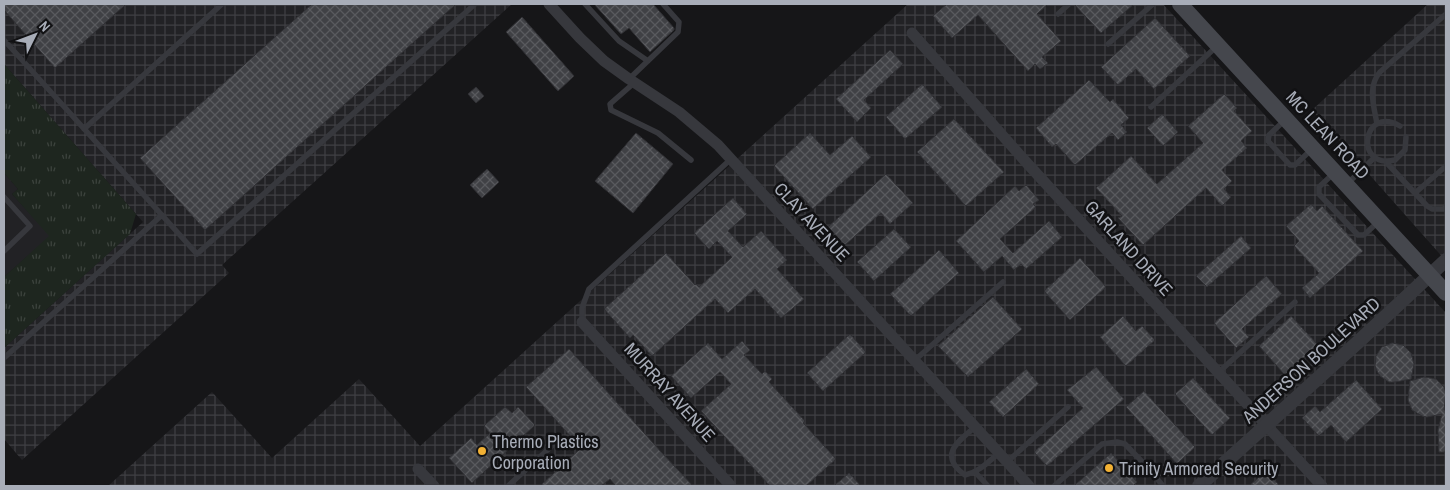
<svg xmlns="http://www.w3.org/2000/svg" width="1450" height="490" font-family="'Archivo Narrow',sans-serif">
	<defs>
		<pattern id="industrial-grid" width="8" height="8" patternUnits="userSpaceOnUse" patternTransform="scale(1.25)"><rect width="8" height="8" fill="#222225"/><path d="M0 4h8M4 0v8" fill="none" stroke="#3f3f43"/></pattern>
		<pattern id="grass-tufts" width="24" height="20" patternUnits="userSpaceOnUse" patternTransform="scale(1.25)"><rect width="24" height="20" fill="#1e261f"/><path d="M3 7l-1-3M5 7V3M7 7l1-3M15 17l-1-3M17 17v-4M19 17l1-3" fill="none" stroke="#3c433d"/></pattern>
		<pattern id="building-cross-hatch" width="8" height="8" patternUnits="userSpaceOnUse" patternTransform="scale(1.25)"><rect width="8" height="8" fill="#404145"/><path d="M0 0l8 8M0 8l8-8" fill="none" stroke="#595a5e"/></pattern>
	</defs>
	<rect width="100%" height="100%" fill="#161618"/>
	<path fill="#222225" d="M 4,173 L 18,189 L 12,194 L 50,236 L 4,277 Z"/>
	<path fill="url(#industrial-grid)" d="M 4,4 L 512,4 L 222,265 L 229,273 L 22,460 L 4,439 L 4,348 L 143,222 L 4,64 Z
		M 908,4 L 1163,4 L 1446,313 L 1446,486 L 108,486 L 212,392 L 272,458 L 359,379 L 420,446 Z
		M 1428,4 L 1446,4 L 1446,261 L 1312,110 Z"/>
	<path fill="url(#grass-tufts)" d="M 4,64 L 136,214 L 130,234 L 4,348 L 4,277 L 49,236 L 12,194 L 18,189 L 4,173 Z"/>
	<path fill="url(#building-cross-hatch)" stroke="#303034" d="M 4,4 L 126,4 L 55,68 L 4,10 Z
		M 312,4 L 456,4 L 205,230 L 140,158 Z
		M 594,4 L 653,4 L 674,28 L 674,30 L 650,52 L 629,28 L 621,34 Z
		M 947,4 L 1048,4 L 1037,14 L 1061,41 L 1042,57 L 1048,63 L 1040,69 L 1035,64 L 1028,71 L 978,15 L 952,38 L 933,16 Z
		M 1074,4 L 1134,4 L 1101,33 Z
		M 522,17 L 574,76 L 558,91 L 506,32 Z
		M 1155,18 L 1190,56 L 1154,89 L 1136,69 L 1118,85 L 1101,67 Z
		M 890,50 L 903,64 L 864,100 L 871,108 L 857,122 L 836,99 Z
		M 1089,80 L 1110,102 L 1113,99 L 1129,118 L 1121,125 L 1127,132 L 1118,140 L 1112,133 L 1075,165 L 1056,144 L 1052,147 L 1036,128 Z
		M 922,84 L 942,107 L 905,139 L 886,117 Z
		M 476,87 L 484,96 L 476,103 L 468,94 Z
		M 1224,94 L 1237,108 L 1234,111 L 1252,131 L 1241,141 L 1247,148 L 1222,170 L 1232,181 L 1224,189 L 1231,197 L 1222,206 L 1206,188 L 1143,245 L 1118,218 L 1122,216 L 1096,188 L 1131,156 L 1157,184 L 1203,143 L 1188,126 Z
		M 1162,114 L 1178,132 L 1163,146 L 1147,128 Z
		M 954,119 L 1004,172 L 966,206 L 917,152 Z
		M 636,133 L 673,164 L 633,213 L 595,181 Z
		M 810,133 L 830,155 L 852,136 L 871,157 L 813,209 L 774,166 Z
		M 487,169 L 499,182 L 482,198 L 470,185 Z
		M 886,174 L 913,203 L 890,224 L 881,213 L 845,245 L 828,227 Z
		M 1026,185 L 1039,200 L 1033,204 L 1036,207 L 1000,239 L 1013,253 L 1049,221 L 1062,237 L 1026,269 L 1021,264 L 1014,270 L 1002,256 L 984,272 L 956,241 L 1015,186 L 1019,191 Z
		M 733,198 L 747,214 L 728,231 L 743,247 L 761,231 L 787,260 L 777,269 L 804,299 L 781,318 L 755,289 L 728,313 L 715,299 L 652,356 L 633,335 L 630,338 L 604,309 L 666,253 L 695,285 L 696,284 L 699,287 L 732,257 L 717,241 L 709,249 L 694,233 Z
		M 1311,204 L 1317,211 L 1322,206 L 1363,251 L 1310,298 L 1302,288 L 1319,273 L 1294,246 L 1299,241 L 1286,226 Z
		M 894,229 L 911,247 L 874,281 L 857,262 Z
		M 1241,236 L 1251,248 L 1207,287 L 1196,276 Z
		M 939,250 L 959,273 L 911,316 L 890,294 Z
		M 1080,258 L 1106,287 L 1070,320 L 1044,291 Z
		M 1266,276 L 1282,294 L 1242,329 L 1249,337 L 1236,348 L 1214,323 Z
		M 993,297 L 1022,329 L 968,377 L 938,346 Z
		M 1123,316 L 1136,331 L 1142,326 L 1155,340 L 1126,366 L 1100,337 Z
		M 1291,316 L 1318,345 L 1285,375 L 1259,346 Z
		M 850,334 L 866,352 L 823,391 L 807,373 Z
		M 742,341 L 750,350 L 744,355 L 762,374 L 765,371 L 772,379 L 769,382 L 805,421 L 803,423 L 836,459 L 806,486 L 770,486 L 701,411 L 731,384 L 720,372 L 691,398 L 671,376 L 708,343 L 722,359 Z
		M 1392,343 L 1403,345 L 1411,353 L 1414,364 L 1411,379 L 1395,382 L 1389,382 L 1380,376 L 1377,371 L 1375,366 L 1376,356 L 1382,347 Z
		M 569,349 L 661,452 L 693,486 L 616,486 L 610,479 L 601,486 L 540,486 L 581,448 L 526,387 Z
		M 1096,367 L 1124,399 L 1047,466 L 1034,452 L 1083,408 L 1067,390 Z
		M 1026,369 L 1039,384 L 1003,417 L 989,402 Z
		M 1424,377 L 1436,379 L 1444,387 L 1446,393 L 1444,410 L 1446,410 L 1446,452 L 1439,452 L 1438,430 L 1442,414 L 1427,417 L 1422,416 L 1412,410 L 1408,400 L 1410,381 Z
		M 1193,378 L 1230,418 L 1212,435 L 1175,394 Z
		M 1356,380 L 1382,409 L 1346,442 L 1331,425 L 1319,436 L 1302,418 L 1315,406 L 1320,412 Z
		M 1144,391 L 1195,447 L 1177,464 L 1126,407 Z
		M 505,407 L 512,413 L 518,407 L 535,425 L 472,483 L 449,458 L 471,438 L 477,445 L 490,433 L 484,426 Z
		M 1111,453 L 1137,482 L 1133,486 L 1074,486 Z
		M 1266,471 L 1280,486 L 1249,486 Z
		M 849,473 L 861,486 L 834,486 Z"/>
	<g fill="none" stroke-linecap="round" stroke-linejoin="round">
		<path stroke="#37383d" stroke-width="5.5" d="M 585,4 L 619,41 L 648,61
			M 1058,14 L 1069,4
			M 4,40 L 197,254 L 475,4
			M 1108,44 L 1153,4
			M 629,79 L 678,32 L 679,22 L 663,4
			M 634,83 L 610,104 L 611,110 L 658,133 L 691,160
			M 1151,107 L 1216,47
			M 1285,120 L 1269,135 L 1268,141 L 1290,165 L 1295,165 L 1312,149
			M 1377,124 C 1374,106 1367,87 1380,72 L 1446,14
			M 1400,126 C 1363,104 1353,170 1395,160 L 1405,150 L 1406,137
			M 84,129 L 222,4
			M 1385,161 L 1427,206 L 1432,209 L 1444,209 L 1446,206
			M 1334,173 L 1319,187 L 1319,194 L 1358,235 L 1364,235 L 1378,222
			M 1348,183 L 1375,157
			M 1415,193 L 1446,166
			M 4,197 L 30,226 L 4,251
			M 582,322 L 582,308 L 589,289 L 731,159
			M 4,358 L 162,215
			M 915,360 L 1003,282
			M 1219,372 L 1295,302
			M 975,427 C 957,442 938,456 965,475 C 979,472 988,462 999,453
			M 1007,462 L 1068,407
			M 975,472 L 988,486
			M 508,486 L 553,445
			M 1054,486 L 1102,444 L 1117,442 L 1125,444 L 1150,470 L 1163,486"/>
		<path stroke="#37383d" stroke-width="11" d="M 549,4 L 580,38 L 604,61 L 629,79 L 679,112 L 718,145 L 1029,486
			M 912,33 L 1026,162 L 1322,486
			M 582,322 L 731,486
			M 418,469 L 434,486"/>
		<path stroke="#37383d" stroke-width="14" d="M 1199,486 L 1357,343 L 1446,260"/>
		<path stroke="#45474d" stroke-width="16" d="M 1180,4 L 1446,293"/>
	</g>
	<g fill="#f2b134" stroke="#111113" stroke-width="2">
		<circle cx="482" cy="451" r="5"/>
		<circle cx="1109" cy="468" r="5"/>
	</g>
	<g text-anchor="middle" dominant-baseline="central" stroke-width="5" stroke-linejoin="round" paint-order="stroke">
		<g font-size="18" fill="#a8adb8" stroke="#111113">
			<text transform="translate(1328 135) rotate(47)">MC LEAN ROAD</text>
			<text transform="translate(812 222) rotate(47)">CLAY AVENUE</text>
			<text transform="translate(1129 248) rotate(48)">GARLAND DRIVE</text>
			<text transform="translate(1311 360) rotate(-42)">ANDERSON BOULEVARD</text>
			<text transform="translate(670 392) rotate(48)">MURRAY AVENUE</text>
		</g>
		<g font-size="18" fill="#a8adb8" stroke="#111113" text-anchor="start">
			<text x="492" y="441">Thermo Plastics<tspan x="492" dy="21">Corporation</tspan></text>
			<text x="1119" y="468">Trinity Armored Security</text>
		</g>
	</g>
	<rect width="1450" height="490" fill="none" stroke="#a8adb8" stroke-width="10"/>
	<g transform="translate(35 35) rotate(48)" stroke="#111113" stroke-width="4" paint-order="stroke">
	<path d="M0-4L9 19L0 12L-9 19Z" fill="#a8adb8"/>
	<text y="-8" font-size="14" font-weight="bold" text-anchor="middle" fill="#a8adb8">N</text>
	</g>
</svg>
